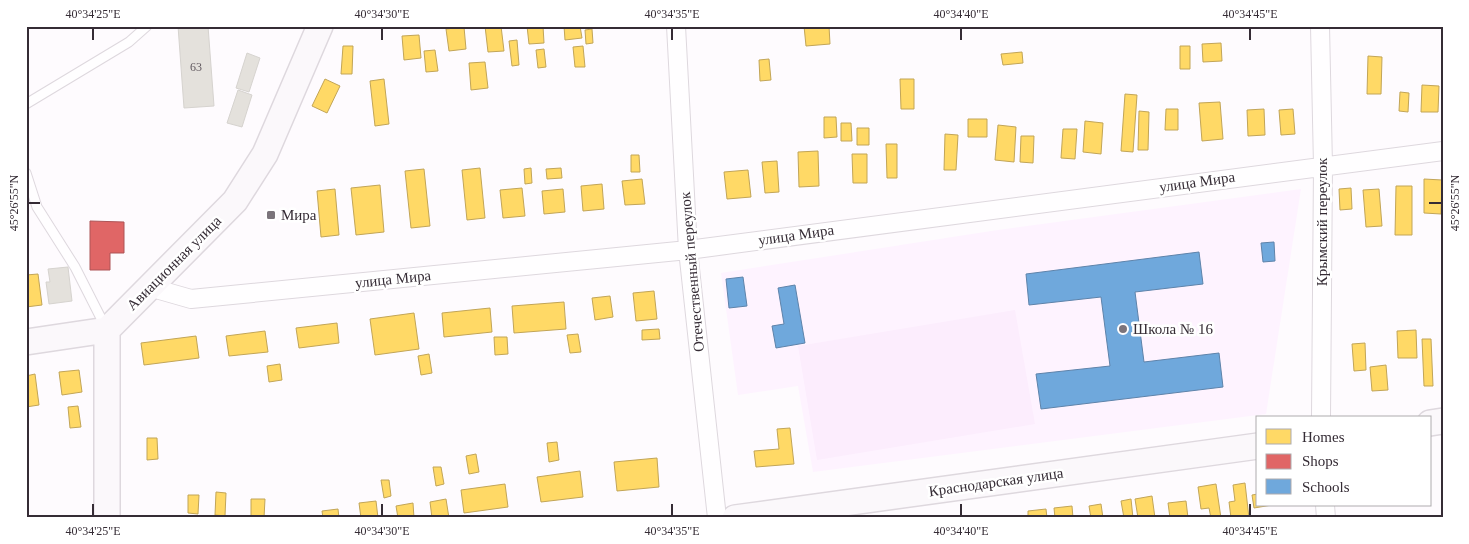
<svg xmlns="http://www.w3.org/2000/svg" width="1469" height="544" font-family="'Times New Roman',serif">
	<rect width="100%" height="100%" fill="#fefbfe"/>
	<path fill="#fef3ff" d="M 1301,189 L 1266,414 L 813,472 L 798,386 L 738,395 L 721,273 L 991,231 Z"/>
	<path fill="#fcedfd" d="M 1015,310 L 1035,424 L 817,460 L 798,346 Z"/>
	<path fill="#ffd966" stroke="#c2a557" d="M 485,26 L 501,26 L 504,51 L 488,52 Z
		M 527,26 L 543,26 L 544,43 L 529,44 Z
		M 564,26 L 580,26 L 582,38 L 565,40 Z
		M 804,26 L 829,26 L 830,44 L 806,46 Z
		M 464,27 L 466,49 L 449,51 L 446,29 Z
		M 592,29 L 593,43 L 586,44 L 585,30 Z
		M 419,35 L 421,58 L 404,60 L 402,36 Z
		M 517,40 L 519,65 L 512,66 L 509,41 Z
		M 1221,43 L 1222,61 L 1203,62 L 1202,44 Z
		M 343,46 L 353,46 L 352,74 L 341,74 Z
		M 583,46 L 585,67 L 575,67 L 573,47 Z
		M 1180,46 L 1190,46 L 1190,69 L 1180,69 Z
		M 544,49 L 546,67 L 538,68 L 536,50 Z
		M 435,50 L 438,71 L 426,72 L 424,51 Z
		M 1022,52 L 1023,63 L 1003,65 L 1001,54 Z
		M 1368,56 L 1382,57 L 1381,94 L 1367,94 Z
		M 769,59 L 771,80 L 760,81 L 759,60 Z
		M 485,62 L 488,88 L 471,90 L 469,63 Z
		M 325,79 L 340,86 L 327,113 L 312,106 Z
		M 384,79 L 389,124 L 375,126 L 370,81 Z
		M 900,79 L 914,79 L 914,109 L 901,109 Z
		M 1422,85 L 1439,86 L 1438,112 L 1421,112 Z
		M 1400,92 L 1409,93 L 1408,112 L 1399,111 Z
		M 1125,94 L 1137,95 L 1133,152 L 1121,151 Z
		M 1220,102 L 1223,139 L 1202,141 L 1199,103 Z
		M 1166,109 L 1178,109 L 1178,130 L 1165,130 Z
		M 1264,109 L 1265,135 L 1248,136 L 1247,110 Z
		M 1293,109 L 1295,134 L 1281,135 L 1279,110 Z
		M 1139,111 L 1149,112 L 1148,150 L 1138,150 Z
		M 824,117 L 836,117 L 837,137 L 824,138 Z
		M 968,119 L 987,119 L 987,137 L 968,137 Z
		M 1085,121 L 1103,123 L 1101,154 L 1083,152 Z
		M 841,123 L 851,123 L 852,141 L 841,141 Z
		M 998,125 L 1016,127 L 1014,162 L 995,160 Z
		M 857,128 L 869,128 L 869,145 L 857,145 Z
		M 1063,129 L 1077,129 L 1075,159 L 1061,158 Z
		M 945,134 L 958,135 L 956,170 L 944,170 Z
		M 1021,136 L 1034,136 L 1033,163 L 1020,162 Z
		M 886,144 L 897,144 L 897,178 L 887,178 Z
		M 818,151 L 819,186 L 799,187 L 798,152 Z
		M 852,154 L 867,154 L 867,183 L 853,183 Z
		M 631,155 L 639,155 L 640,172 L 631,172 Z
		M 777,161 L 779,192 L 765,193 L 762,162 Z
		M 480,168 L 485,218 L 467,220 L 462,170 Z
		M 531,168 L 532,183 L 525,184 L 524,169 Z
		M 561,168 L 562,178 L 547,179 L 546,169 Z
		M 424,169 L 430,226 L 411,228 L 405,171 Z
		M 748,170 L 751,197 L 727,199 L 724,172 Z
		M 642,179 L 645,204 L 625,205 L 622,181 Z
		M 1424,179 L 1442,180 L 1441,214 L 1424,213 Z
		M 602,184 L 604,209 L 583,211 L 581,186 Z
		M 380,185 L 384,232 L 356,235 L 351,188 Z
		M 1396,186 L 1412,186 L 1412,235 L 1395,235 Z
		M 522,188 L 525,216 L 503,218 L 500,190 Z
		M 1351,188 L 1352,209 L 1340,210 L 1339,189 Z
		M 335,189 L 339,235 L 321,237 L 317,191 Z
		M 563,189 L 565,212 L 544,214 L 542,191 Z
		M 1379,189 L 1382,226 L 1366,227 L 1363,190 Z
		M 38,274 L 42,305 L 26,307 L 26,275 Z
		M 654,291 L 657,319 L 636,321 L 633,293 Z
		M 610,296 L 613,317 L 595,320 L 592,298 Z
		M 564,302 L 566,329 L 514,333 L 512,306 Z
		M 490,308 L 492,332 L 444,337 L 442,313 Z
		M 414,313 L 419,349 L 375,355 L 370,319 Z
		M 337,323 L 339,343 L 299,348 L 296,328 Z
		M 659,329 L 660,339 L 642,340 L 642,330 Z
		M 1416,330 L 1417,358 L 1398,358 L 1397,331 Z
		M 265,331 L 268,352 L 229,356 L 226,336 Z
		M 578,334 L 581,352 L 570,353 L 567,335 Z
		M 196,336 L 199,358 L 144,365 L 141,343 Z
		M 494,337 L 507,337 L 508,354 L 495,355 Z
		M 1422,339 L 1431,339 L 1433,386 L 1424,386 Z
		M 1365,343 L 1366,370 L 1354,371 L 1352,344 Z
		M 429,354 L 432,373 L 421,375 L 418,356 Z
		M 280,364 L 282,380 L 269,382 L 267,366 Z
		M 1386,365 L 1388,390 L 1372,391 L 1370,367 Z
		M 79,370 L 82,392 L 62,395 L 59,372 Z
		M 35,374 L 39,405 L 26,407 L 26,376 Z
		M 78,406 L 81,427 L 70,428 L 68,407 Z
		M 790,428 L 794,464 L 756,467 L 754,451 L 779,449 L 777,429 Z
		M 147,438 L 157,438 L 158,459 L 147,460 Z
		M 557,442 L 559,460 L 549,462 L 547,443 Z
		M 476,454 L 479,472 L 469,474 L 466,456 Z
		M 657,458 L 659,487 L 617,491 L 614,462 Z
		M 433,467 L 441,467 L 444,484 L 436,486 Z
		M 580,471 L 583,497 L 541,502 L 537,477 Z
		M 381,480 L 389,480 L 391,496 L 384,498 Z
		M 1245,483 L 1249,518 L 1231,518 L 1229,502 L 1235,501 L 1233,485 Z
		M 505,484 L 508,507 L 464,513 L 461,490 Z
		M 1216,484 L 1221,518 L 1211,518 L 1209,508 L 1201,509 L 1198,487 Z
		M 216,492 L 226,493 L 225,516 L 215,515 Z
		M 1258,494 L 1258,505 L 1272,505 L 1254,508 L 1252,495 Z
		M 188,495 L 199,495 L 198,514 L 188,513 Z
		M 1152,496 L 1155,518 L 1138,518 L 1135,499 Z
		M 251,499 L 265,499 L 264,518 L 251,518 Z
		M 446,499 L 449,518 L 432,518 L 430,502 Z
		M 1131,499 L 1133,518 L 1124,518 L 1121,501 Z
		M 376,501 L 378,518 L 361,518 L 359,503 Z
		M 1186,501 L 1188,518 L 1170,518 L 1168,503 Z
		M 413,503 L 414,518 L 398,518 L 396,506 Z
		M 1101,504 L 1103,518 L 1091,518 L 1089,506 Z
		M 1072,506 L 1073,518 L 1055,518 L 1054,508 Z
		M 338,509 L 339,518 L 323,518 L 322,511 Z
		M 1046,509 L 1047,518 L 1028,518 L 1028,511 Z"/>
	<path fill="#e06666" stroke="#ad5557" d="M 90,221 L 124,222 L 124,253 L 110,253 L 110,270 L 90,270 Z"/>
	<path fill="#6fa8dc" stroke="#5e83aa" d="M 1274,242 L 1275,261 L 1263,262 L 1261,243 Z
		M 1199,252 L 1203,284 L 1135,292 L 1144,362 L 1219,353 L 1223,387 L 1041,409 L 1036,374 L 1110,366 L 1101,297 L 1029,305 L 1026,274 Z
		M 743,277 L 747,306 L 729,308 L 726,279 Z
		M 795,285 L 805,343 L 776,348 L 772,326 L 784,324 L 778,288 Z"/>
	<path fill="#e4e1dc" stroke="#d6d3cf" d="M 178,26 L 208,26 L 214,106 L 184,108 Z
		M 247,53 L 260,58 L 249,92 L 236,88 Z
		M 238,90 L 252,95 L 242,127 L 227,123 Z
		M 68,267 L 72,301 L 49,304 L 46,282 L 50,282 L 48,269 Z"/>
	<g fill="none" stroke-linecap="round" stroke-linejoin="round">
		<defs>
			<path id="lane" d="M 26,104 L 129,42 L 147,26
				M 26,173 L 37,207 L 75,267 L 106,328"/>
			<path id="street" d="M 676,26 L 688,250 L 717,518
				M 1320,26 L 1323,166 L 1321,418
				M 149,287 L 191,299 L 688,250 L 1443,151
				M 1325,505 L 1326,518"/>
			<path id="secondary" d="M 26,342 L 107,330
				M 1430,423 L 1443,421
				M 107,518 L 107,330 L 235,201 L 265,154 L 320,26
				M 735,518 L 1258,446"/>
		</defs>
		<use href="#lane" stroke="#ded8de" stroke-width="11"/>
		<use href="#street" stroke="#ded8de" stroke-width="20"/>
		<use href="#secondary" stroke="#ded8de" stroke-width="28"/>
		<use href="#lane" stroke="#fffeff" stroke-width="9"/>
		<use href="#street" stroke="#fffeff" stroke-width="18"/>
		<use href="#secondary" stroke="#fbf8fb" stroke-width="25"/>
	</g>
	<path fill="none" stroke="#352c35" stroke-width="2" d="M 93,28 L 93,40M 382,28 L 382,40M 672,28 L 672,40M 961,28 L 961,40M 1250,28 L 1250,40M 28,203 L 40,203M 1429,203 L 1442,203M 93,504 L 93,516M 382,504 L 382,516M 672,504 L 672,516M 961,504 L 961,516M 1250,504 L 1250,516"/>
	<g fill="#7b747b" stroke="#fff" stroke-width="2">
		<rect x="266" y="210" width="10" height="10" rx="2.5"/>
		<circle cx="1123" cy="329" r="5"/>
	</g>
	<g text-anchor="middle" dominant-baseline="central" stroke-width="5" stroke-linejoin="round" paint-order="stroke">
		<g font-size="12" fill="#61595f">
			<text x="196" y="67">63</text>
		</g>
		<g font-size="15" fill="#352c35" stroke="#fff">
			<text transform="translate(1197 182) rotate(-8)">улица Мира</text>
			<text transform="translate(1322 222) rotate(-90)">Крымский переулок</text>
			<text transform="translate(796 235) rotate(-8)">улица Мира</text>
			<text transform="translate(174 263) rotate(-45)">Авиационная улица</text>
			<text transform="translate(692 272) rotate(-95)">Отечественный переулок</text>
			<text transform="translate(393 279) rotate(-6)">улица Мира</text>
			<text transform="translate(996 482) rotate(-8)">Краснодарская улица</text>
		</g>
		<g font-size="15" fill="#352c35" stroke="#fff" text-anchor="start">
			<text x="281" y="215">Мира</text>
			<text x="1133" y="329">Школа № 16</text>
		</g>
	</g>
	<rect width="1469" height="544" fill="none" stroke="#ffffff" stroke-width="55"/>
	<rect x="1256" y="416" width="175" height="90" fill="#ffffff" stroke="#aeabae"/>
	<rect x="1266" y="429" width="25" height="15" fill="#ffd966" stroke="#aeabae"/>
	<text x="1302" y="442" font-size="15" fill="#352c35">Homes</text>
	<rect x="1266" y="454" width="25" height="15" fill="#e06666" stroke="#aeabae"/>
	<text x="1302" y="466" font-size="15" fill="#352c35">Shops</text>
	<rect x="1266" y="479" width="25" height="15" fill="#6fa8dc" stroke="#aeabae"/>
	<text x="1302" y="492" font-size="15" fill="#352c35">Schools</text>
	<rect x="28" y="28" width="1414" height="488" fill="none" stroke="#352c35" stroke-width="2"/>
	<g font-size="12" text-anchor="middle" fill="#352c35">
		<text x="93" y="18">40°34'25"E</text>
		<text x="382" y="18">40°34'30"E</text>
		<text x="672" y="18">40°34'35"E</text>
		<text x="961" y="18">40°34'40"E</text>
		<text x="1250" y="18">40°34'45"E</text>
		<text transform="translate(14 203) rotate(-90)" y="4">45°26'55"N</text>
		<text transform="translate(1455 203) rotate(-90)" y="4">45°26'55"N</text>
		<text x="93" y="535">40°34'25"E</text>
		<text x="382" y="535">40°34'30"E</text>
		<text x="672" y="535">40°34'35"E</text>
		<text x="961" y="535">40°34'40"E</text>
		<text x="1250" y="535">40°34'45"E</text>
	</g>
</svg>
